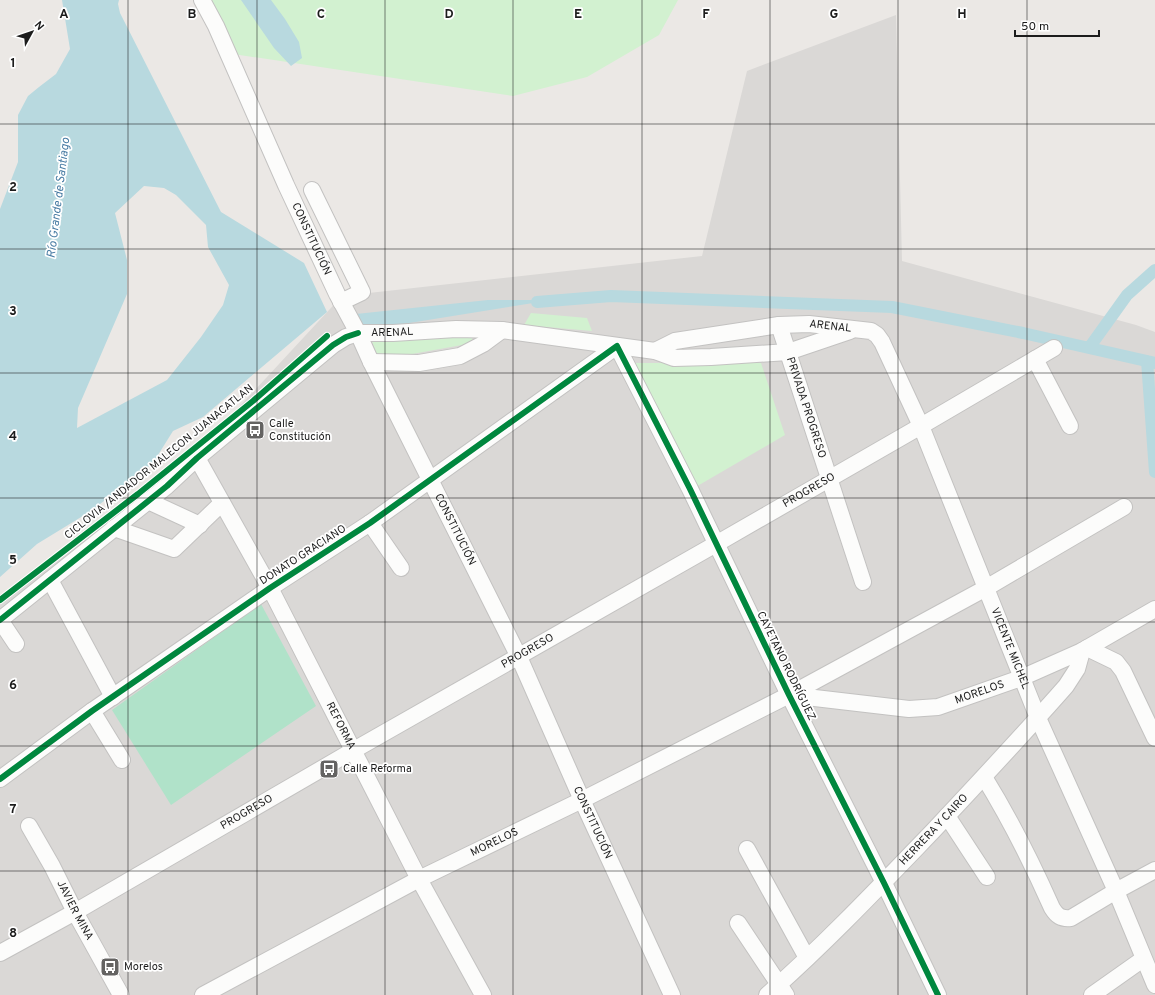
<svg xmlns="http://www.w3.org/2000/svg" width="1155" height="995" font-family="Overpass,sans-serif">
	<rect width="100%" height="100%" fill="#ebe8e5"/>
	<path fill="#dad8d6" d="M 896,15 L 902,261 L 1136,325 L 1155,332 L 1155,995 L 0,995 L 0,595 L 166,486 L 342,296 L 702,256 L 747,71 Z"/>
	<path fill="#d2f1d0" d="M 195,0 L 678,0 L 659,35 L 587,77 L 513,96 L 220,52 Z
		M 531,313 L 587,318 L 592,331 L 524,325 Z
		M 471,333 L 473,343 L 379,360 L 371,339 Z
		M 633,363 L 761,363 L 785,435 L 694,488 Z"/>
	<path fill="#b0e2c9" d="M 261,604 L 316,706 L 171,805 L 112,710 Z"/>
	<path fill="#b8d9df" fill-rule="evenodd" d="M 62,0 L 119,0 L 118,4 L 120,13 L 221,212 L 304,263 L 327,312 L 203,417 L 173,431 L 153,463 L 91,511 L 37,544 L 0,577 L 0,209 L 18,162 L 18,115 L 28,96 L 39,87 L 56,74 L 70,49 ZM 144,186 L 164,188 L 176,195 L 206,225 L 208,247 L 229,285 L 223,305 L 201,337 L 167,380 L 77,428 L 78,408 L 127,294 L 127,260 L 115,213 Z
		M 241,0 L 271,0 L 285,19 L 299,42 L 302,58 L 291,66 L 274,48 Z
		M 488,300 L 552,300 L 366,330 L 356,314 Z"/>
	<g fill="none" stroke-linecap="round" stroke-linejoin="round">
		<path stroke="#b8d9df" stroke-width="12" d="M 537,302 L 611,296 L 892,307 L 1023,333 L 1155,363
			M 1089,348 L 1127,295 L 1155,270
			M 1147,361 L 1155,472"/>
		<defs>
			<g id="minor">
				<path id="s1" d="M 202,0 L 216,26 L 286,185 L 337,294 L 358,333 L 371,362 L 519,657 L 582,800 L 672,995"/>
				<path d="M 312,190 L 362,292 L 341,302"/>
				<path id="s2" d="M 779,325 L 863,582"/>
				<path d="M 502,330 L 655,351 L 674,358 L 711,357 L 788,352 L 850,331"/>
				<path id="s3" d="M 655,351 L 675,341 L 779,325 L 809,324 L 871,331 L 877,335 L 882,342 L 921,426 L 1038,718 L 1116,891 L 1155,985"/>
				<path d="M 1035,359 L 1070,426"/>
				<path id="s4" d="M 197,458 L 270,588 L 419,879 L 483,995"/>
				<path d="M 148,501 L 200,525"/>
				<path d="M 370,523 L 401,568"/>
				<path d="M 114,528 L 174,549 L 222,503"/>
				<path d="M 50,580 L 113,697"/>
				<path id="s5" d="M 0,620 L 167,486 L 197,458 L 333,345 L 346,337 L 358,333 L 393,333 L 456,329 L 502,330 L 483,344 L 460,356 L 419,363 L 371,362"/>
				<path d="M 0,620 L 16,644"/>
				<path d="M 1087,648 L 1116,662 L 1123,671 L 1155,738"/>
				<path id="s6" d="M 789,695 L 909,709 L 938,707 L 1021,678 L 1082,651 L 1155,609"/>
				<path d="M 92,711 L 122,760"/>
				<path d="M 984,777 C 1010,819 1032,863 1052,908 C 1057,916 1061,919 1071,918 L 1116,891 L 1155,870"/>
				<path d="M 0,779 L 92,711 L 270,588 L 370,523 L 617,346 L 690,489 L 789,695 L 884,883 L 938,995"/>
				<path d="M 947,816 L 987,877"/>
				<path id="s7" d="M 29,826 L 52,866 L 75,912 L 121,995"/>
				<path d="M 747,849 L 807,958"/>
				<path d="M 738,923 L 786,995"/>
				<path id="s8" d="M 0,953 L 75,912 L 354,750 L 716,544 L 921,426 L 1054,348"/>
				<path id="s9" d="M 203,995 L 419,879 L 582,800 L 789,695 L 986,588 L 1124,507"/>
				<path id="s10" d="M 767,995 C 825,944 879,887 933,831 C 978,783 1023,735 1066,686 L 1077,669 L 1082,651"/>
				<path d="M 1092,995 L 1143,959"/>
			</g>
		</defs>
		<use href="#minor" stroke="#c3c2c1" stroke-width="18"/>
		<use href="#minor" stroke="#fcfcfb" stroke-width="16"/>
		<defs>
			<path id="cycleway" d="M 0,600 L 138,494 L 253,401 L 327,336
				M 0,620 L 167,486 L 197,458 L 333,345 L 346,337 L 358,333
				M 0,779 L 92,711 L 270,588 L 370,523 L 617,346 L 690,489 L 789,695 L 884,883 L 938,995"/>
		</defs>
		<use href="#cycleway" stroke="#fff" stroke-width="8"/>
		<use href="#cycleway" stroke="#00873e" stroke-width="6"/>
	</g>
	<path fill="none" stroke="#1c1c1c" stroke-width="1" stroke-opacity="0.55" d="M 128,0 L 128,995M 257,0 L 257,995M 385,0 L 385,995M 513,0 L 513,995M 642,0 L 642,995M 770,0 L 770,995M 898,0 L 898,995M 1027,0 L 1027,995M 0,124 L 1155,124M 0,249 L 1155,249M 0,373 L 1155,373M 0,498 L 1155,498M 0,622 L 1155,622M 0,746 L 1155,746M 0,871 L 1155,871"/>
	<defs>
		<symbol id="bus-square" viewBox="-11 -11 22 22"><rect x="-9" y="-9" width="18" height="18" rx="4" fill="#646362" stroke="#fff"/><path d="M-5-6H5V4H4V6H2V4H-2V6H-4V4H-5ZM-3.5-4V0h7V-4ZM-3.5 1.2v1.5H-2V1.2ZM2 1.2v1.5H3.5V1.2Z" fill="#fff"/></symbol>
	</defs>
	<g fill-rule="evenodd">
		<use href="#bus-square" x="244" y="419" width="22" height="22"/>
		<use href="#bus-square" x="318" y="758" width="22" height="22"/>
		<use href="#bus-square" x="99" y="956" width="22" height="22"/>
	</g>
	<g text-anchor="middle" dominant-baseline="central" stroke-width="3.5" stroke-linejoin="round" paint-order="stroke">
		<g font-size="11" fill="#1c1c1c" stroke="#fff">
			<text stroke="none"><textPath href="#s1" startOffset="263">CONSTITUCIÓN</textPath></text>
			<text stroke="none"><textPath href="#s3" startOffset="179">ARENAL</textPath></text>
			<text stroke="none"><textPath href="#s5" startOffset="494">ARENAL</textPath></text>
			<text stroke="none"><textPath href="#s2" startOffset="87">PRIVADA PROGRESO</textPath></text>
			<text transform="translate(159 462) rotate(-39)">CICLOVIA /ANDADOR MALECON JUANACATLAN</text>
			<text stroke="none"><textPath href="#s8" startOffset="932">PROGRESO</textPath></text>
			<text stroke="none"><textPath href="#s1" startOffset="587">CONSTITUCIÓN</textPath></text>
			<text transform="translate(303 555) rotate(-33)">DONATO GRACIANO</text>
			<text stroke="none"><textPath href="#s3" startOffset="568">VICENTE MICHEL</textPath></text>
			<text stroke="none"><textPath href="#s8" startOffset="608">PROGRESO</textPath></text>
			<text transform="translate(786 666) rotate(64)">CAYETANO RODRÍGUEZ</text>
			<text stroke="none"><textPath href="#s6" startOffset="194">MORELOS</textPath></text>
			<text stroke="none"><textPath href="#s4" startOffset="304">REFORMA</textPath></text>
			<text stroke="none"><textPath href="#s8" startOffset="284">PROGRESO</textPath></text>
			<text stroke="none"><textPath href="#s1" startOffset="911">CONSTITUCIÓN</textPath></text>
			<text stroke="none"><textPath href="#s10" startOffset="235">HERRERA Y CAIRO</textPath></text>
			<text stroke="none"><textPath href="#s9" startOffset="329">MORELOS</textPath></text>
			<text stroke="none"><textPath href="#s7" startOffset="96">JAVIER MINA</textPath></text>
		</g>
		<g font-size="11" fill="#1c1c1c" stroke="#fff" text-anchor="start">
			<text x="269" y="424">Calle<tspan x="269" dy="13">Constitución</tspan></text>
			<text x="343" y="769">Calle Reforma</text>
			<text x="124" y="967">Morelos</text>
		</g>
		<g font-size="12" font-style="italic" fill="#477ba3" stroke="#fff">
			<text transform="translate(59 198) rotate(-83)">Río Grande de Santiago</text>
		</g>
	</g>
	<g font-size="13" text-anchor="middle" font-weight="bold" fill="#1c1c1c" stroke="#fff" stroke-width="3.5" stroke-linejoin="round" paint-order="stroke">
		<text x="64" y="18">A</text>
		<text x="192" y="18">B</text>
		<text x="321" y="18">C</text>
		<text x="449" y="18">D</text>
		<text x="578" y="18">E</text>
		<text x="706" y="18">F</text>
		<text x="834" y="18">G</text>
		<text x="962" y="18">H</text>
		<text x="13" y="67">1</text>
		<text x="13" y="191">2</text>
		<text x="13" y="315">3</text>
		<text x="13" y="440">4</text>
		<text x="13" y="564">5</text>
		<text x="13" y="689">6</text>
		<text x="13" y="813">7</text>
		<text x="13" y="937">8</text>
	</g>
	<g transform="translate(32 32) rotate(50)" stroke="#ffffff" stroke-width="3" paint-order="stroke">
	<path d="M0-3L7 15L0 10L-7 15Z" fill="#1c1c1c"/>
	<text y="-6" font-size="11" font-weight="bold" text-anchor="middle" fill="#1c1c1c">N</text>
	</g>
	<path d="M1015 30v6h84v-6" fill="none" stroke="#1c1c1c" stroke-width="2"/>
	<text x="1021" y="30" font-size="12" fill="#1c1c1c" stroke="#ffffff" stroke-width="3" paint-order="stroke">50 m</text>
</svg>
